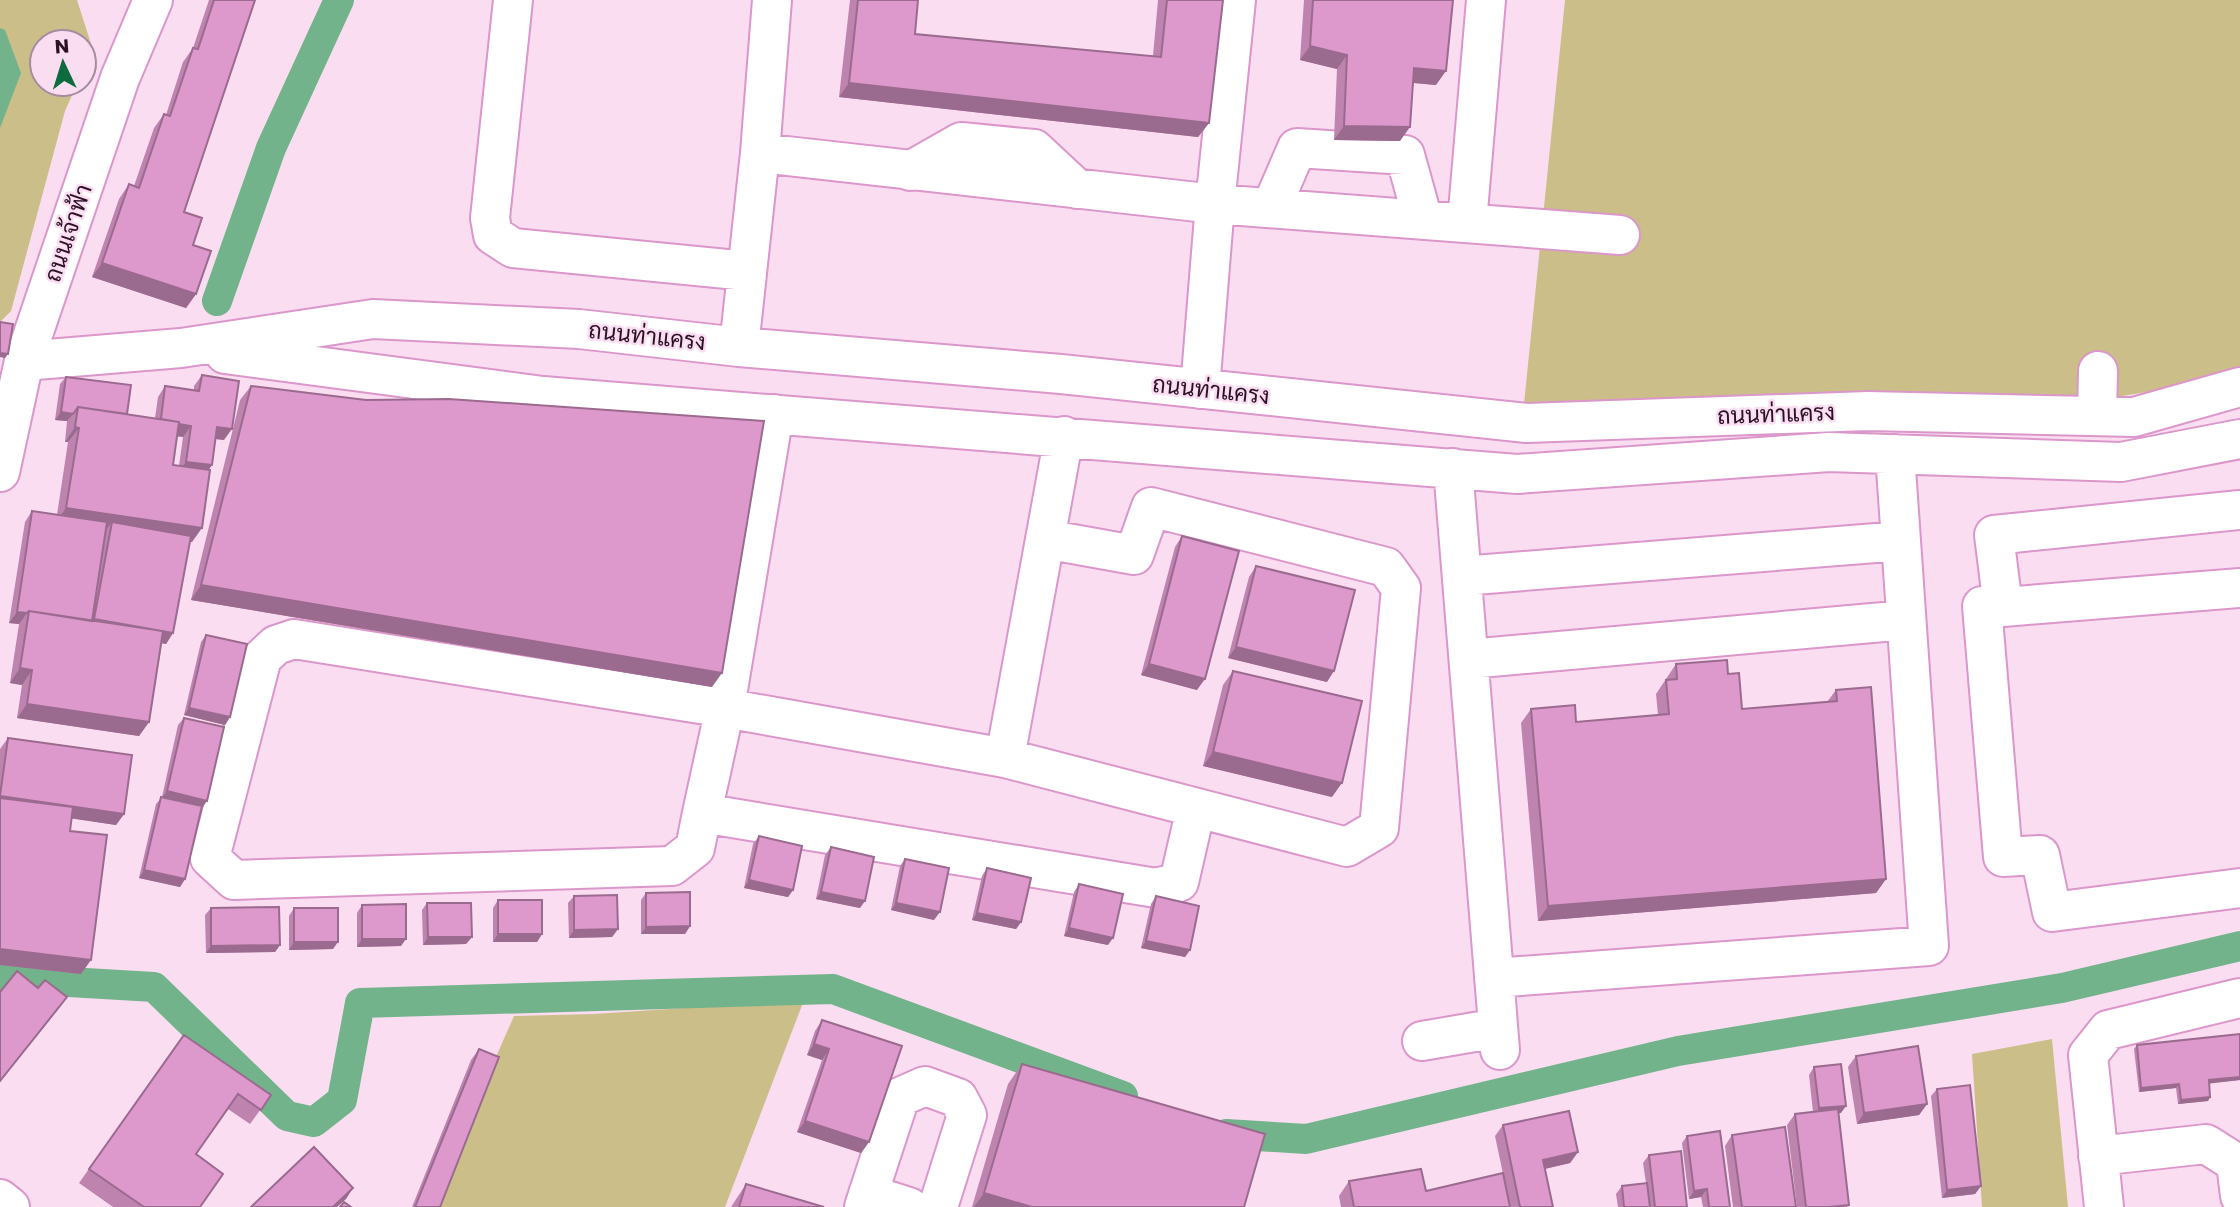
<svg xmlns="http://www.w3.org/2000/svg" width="2240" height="1207" font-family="Poppins,Sarabun,sans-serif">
	<rect width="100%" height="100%" fill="#fbddf2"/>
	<path fill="#cbbe88" d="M 0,0 L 77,0 L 93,50 L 84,69 L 84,42 L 42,42 L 42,84 L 77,84 L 65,111 L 11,311 L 0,322 Z
		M 1565,0 L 2240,0 L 2240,372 L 2201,383 L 2098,400 L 1524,404 Z
		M 804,1000 L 725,1207 L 430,1207 L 514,1016 L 594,1014 Z
		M 2052,1039 L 2068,1207 L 1982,1207 L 1972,1054 Z"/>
	<path fill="#72b38b" d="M 0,28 L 5,30 L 21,73 L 0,128 Z"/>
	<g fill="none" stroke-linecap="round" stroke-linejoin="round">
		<path stroke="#72b38b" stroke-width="30" d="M 217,301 L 271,148 L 339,0
			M 0,978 L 154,987 L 287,1116 L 314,1122 L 342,1100 L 360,1003 L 833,989 L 1123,1096
			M 1226,1134 L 1306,1139 L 1678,1051 L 2062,988 L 2240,946"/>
		<defs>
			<path id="minor" d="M 513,0 L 490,218 L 493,235 L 513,248 L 747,271
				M 1236,0 L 1215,204 L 1620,235
				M 760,153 L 772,0
				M 910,171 L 961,142 L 1034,149 L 1077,189
				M 1271,208 L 1297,148 L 1405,155 L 1423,220
				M 1467,223 L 1486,0
				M 739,347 L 760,153 L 1215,204 L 1200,389
				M 225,354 L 543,396 L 1517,474 L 1829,452 L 2121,462 L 2240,439
				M 24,361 L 181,348 L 373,319 L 579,329 L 739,347 L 1061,374 L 1527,423 L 1868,411 L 2134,417 L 2240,387
				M 774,414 L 725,708 L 702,813 L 695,848 L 672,866 L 234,880 L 210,858 L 262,658 L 276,645 L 294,639 L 725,708 L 1005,758 L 1347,847 L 1379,828 L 1401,588 L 1386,567 L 1151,507 L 1134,555 L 1045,539
				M 2097,416 L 2098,371
				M 1453,468 L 1500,1050
				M 2240,510 L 1994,535 L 2003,607 L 1982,606 L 2003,857 L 2040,855 L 2052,912 L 2240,888
				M 1462,576 L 1901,541
				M 2003,607 L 2240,588
				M 1469,659 L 1906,620
				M 1005,758 L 1064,436
				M 702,813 L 1156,888 L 1179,882 L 1196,808
				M 1494,978 L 1929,946 L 1895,454
				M 1422,1041 L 1498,1028
				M 2098,1156 L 2206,1144 L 2236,1163 L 2240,1196
				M 868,1194 L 909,1207
				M 864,1207 L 900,1097 L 925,1086 L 958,1098 L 967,1115 L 938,1207
				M 2104,1207 L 2088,1055 L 2108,1030 L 2240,998"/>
			<path id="major" d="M 0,472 L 24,361 L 120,78 L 153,0
				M 0,1199 L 10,1207"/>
		</defs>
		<use href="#minor" stroke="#db96ca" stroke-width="42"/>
		<use href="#major" stroke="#db96ca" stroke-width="42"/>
		<use href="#minor" stroke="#fff" stroke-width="38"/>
		<use href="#major" stroke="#fff" stroke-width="38"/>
	</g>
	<path fill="#be83af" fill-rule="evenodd" d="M 209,0 L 255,0 L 184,212 L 193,245 L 196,294 L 186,308 L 92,277 L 119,199 L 129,184 L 134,186 L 154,128 L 164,114 L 166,115 L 183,62 L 193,48 Z
		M 850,0 L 918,0 L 915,34 L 1153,56 L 1158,0 L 1223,0 L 1209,123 L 1198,137 L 839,97 Z
		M 1304,0 L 1453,0 L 1436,85 L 1413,83 L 1400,141 L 1334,140 L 1337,69 L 1300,60 Z
		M 202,375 L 224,440 L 215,439 L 212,465 L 208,470 L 192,542 L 190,542 L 173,633 L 166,644 L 162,643 L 149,722 L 139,736 L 17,718 L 22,685 L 10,683 L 19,624 L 9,623 L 25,522 L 32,511 L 57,515 L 68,442 L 65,442 L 67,421 L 55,420 L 60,384 L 66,377 L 127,414 L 155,418 L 158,397 L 165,386 L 194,390 L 194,386 ZM 177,436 L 183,437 L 179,466 L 173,465 Z
		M 251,386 L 712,687 L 191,600 L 240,400 Z
		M 1182,536 L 1197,690 L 1141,675 L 1175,547 Z
		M 1256,566 L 1327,682 L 1228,658 L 1249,577 Z
		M 206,635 L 230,717 L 225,725 L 184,715 L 201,642 Z
		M 1676,664 L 1728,674 L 1742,709 L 1827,702 L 1836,690 L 1886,879 L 1876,893 L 1538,921 L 1521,723 L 1531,709 L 1576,722 L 1658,715 L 1656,694 Z
		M 1233,671 L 1332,797 L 1203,766 L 1223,685 Z
		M 184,718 L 202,808 L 185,879 L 180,887 L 139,878 L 156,804 L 162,797 L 178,725 Z
		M 8,738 L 124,814 L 116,825 L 72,818 L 70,831 L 81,974 L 0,965 L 0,749 Z
		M 759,836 L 793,890 L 788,897 L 744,888 L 753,844 Z
		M 831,847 L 860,908 L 816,899 L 825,855 Z
		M 905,859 L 934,920 L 891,910 L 900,866 Z
		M 987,868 L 1021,922 L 1016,929 L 972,920 L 982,876 Z
		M 1079,884 L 1108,945 L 1064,936 L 1074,892 Z
		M 646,893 L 690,926 L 685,934 L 641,934 L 641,900 Z
		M 574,896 L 618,929 L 612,937 L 569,938 L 568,903 Z
		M 1156,896 L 1190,950 L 1185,957 L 1141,948 L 1151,904 Z
		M 498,900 L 542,934 L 537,942 L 493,942 L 493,908 Z
		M 427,903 L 472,937 L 466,944 L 423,945 L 422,910 Z
		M 362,905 L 401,946 L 357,947 L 357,913 Z
		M 211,908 L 280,945 L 275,952 L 206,953 L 205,915 Z
		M 294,908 L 333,949 L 289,950 L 289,916 Z
		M 822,1020 L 869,1142 L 861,1153 L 797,1132 L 822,1060 L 807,1055 L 815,1031 Z
		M 2240,1034 L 2240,1080 L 2209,1083 L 2210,1097 L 2208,1101 L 2178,1104 L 2176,1088 L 2139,1092 L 2134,1049 L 2137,1045 Z
		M 184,1035 L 271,1095 L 250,1124 L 228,1109 L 196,1154 L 200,1207 L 113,1207 L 79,1183 Z
		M 479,1049 L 440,1207 L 412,1207 L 471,1060 Z
		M 1856,1056 L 1927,1104 L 1919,1115 L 1857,1124 L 1848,1067 Z
		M 1022,1064 L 1244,1207 L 972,1207 L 1008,1084 Z
		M 1814,1067 L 1841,1113 L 1838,1113 L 1847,1207 L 1797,1207 L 1787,1125 L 1795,1114 L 1813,1112 L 1809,1075 Z
		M 1937,1089 L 1981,1186 L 1975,1194 L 1942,1198 L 1931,1096 Z
		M 1503,1125 L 1578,1152 L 1570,1163 L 1545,1169 L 1553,1207 L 1510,1207 L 1495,1136 Z
		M 1732,1135 L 1796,1207 L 1733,1207 L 1725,1146 Z
		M 1687,1136 L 1730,1207 L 1703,1207 L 1701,1197 L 1689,1199 L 1682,1143 Z
		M 1649,1155 L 1687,1207 L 1618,1207 L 1616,1194 L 1622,1186 L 1646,1183 L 1643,1163 Z
		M 1349,1181 L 1510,1207 L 1341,1207 L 1339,1196 Z
		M 746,1184 L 824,1207 L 731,1207 Z"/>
	<path fill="#9b6a8f" d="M 1310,46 L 1347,55 L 1337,69 L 1300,60 Z
		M 1414,68 L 1446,71 L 1436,85 L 1404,82 Z
		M 849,83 L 1209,123 L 1198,137 L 839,97 Z
		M 1344,126 L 1410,127 L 1400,141 L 1334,140 Z
		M 102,263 L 196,294 L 186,308 L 92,277 Z
		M 0,353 L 8,354 L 5,358 L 0,357 Z
		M 61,412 L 73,414 L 67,421 L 55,420 Z
		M 160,422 L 191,426 L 183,437 L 153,433 Z
		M 75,427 L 79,428 L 68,442 L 65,442 Z
		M 217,427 L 232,429 L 224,440 L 209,438 Z
		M 186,462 L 212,465 L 204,477 L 178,473 Z
		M 66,508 L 202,528 L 192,542 L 110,530 L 112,522 L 106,530 L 56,522 Z
		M 201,585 L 722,673 L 712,687 L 191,600 Z
		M 17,612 L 27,613 L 19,624 L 9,623 Z
		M 94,619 L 173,633 L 166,644 L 87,630 Z
		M 1236,647 L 1334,671 L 1327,682 L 1228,658 Z
		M 1149,664 L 1205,679 L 1197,690 L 1141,675 Z
		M 20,668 L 32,670 L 22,685 L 10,683 Z
		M 27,704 L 149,722 L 139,736 L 17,718 Z
		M 189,708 L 230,717 L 225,725 L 184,715 Z
		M 1213,752 L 1342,783 L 1332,797 L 1203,766 Z
		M 167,791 L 207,801 L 202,808 L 161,799 Z
		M 0,796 L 124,814 L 116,825 L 0,808 Z
		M 144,870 L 185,879 L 180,887 L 139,878 Z
		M 1886,879 L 1876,893 L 1538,921 L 1548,906 Z
		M 749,880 L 793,890 L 788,897 L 744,888 Z
		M 821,892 L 865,901 L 860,908 L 816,899 Z
		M 896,903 L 940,912 L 934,920 L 891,910 Z
		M 977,913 L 1021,922 L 1016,929 L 972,920 Z
		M 690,926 L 685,934 L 641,934 L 646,927 Z
		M 1069,928 L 1113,938 L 1108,945 L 1064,936 Z
		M 618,929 L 612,937 L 569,938 L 574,930 Z
		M 498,934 L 542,934 L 537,942 L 493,942 Z
		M 428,937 L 472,937 L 466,944 L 423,945 Z
		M 362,939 L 406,939 L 401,946 L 357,947 Z
		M 1146,941 L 1190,950 L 1185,957 L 1141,948 Z
		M 294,942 L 338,942 L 333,949 L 289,950 Z
		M 280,945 L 275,952 L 206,953 L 211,946 Z
		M 0,949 L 91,960 L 81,974 L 0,965 Z
		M 67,997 L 59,1008 L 0,1082 L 0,1081 Z
		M 814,1044 L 829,1049 L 822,1060 L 807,1055 Z
		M 2240,1077 L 2240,1080 L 2206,1084 L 2209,1080 Z
		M 2179,1084 L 2176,1088 L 2139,1092 L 2141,1088 Z
		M 2210,1097 L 2208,1101 L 2178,1104 L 2181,1100 Z
		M 1927,1104 L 1919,1115 L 1857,1124 L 1864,1113 Z
		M 1846,1106 L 1841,1113 L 1814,1116 L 1819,1108 Z
		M 805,1121 L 869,1142 L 861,1153 L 797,1132 Z
		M 1578,1152 L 1570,1163 L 1535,1171 L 1543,1160 Z
		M 1981,1186 L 1975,1194 L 1942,1198 L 1947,1190 Z
		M 353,1188 L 346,1199 L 337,1207 L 333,1207 Z
		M 1707,1189 L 1701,1197 L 1689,1199 L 1694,1191 Z
		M 984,1193 L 1032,1207 L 974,1207 Z"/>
	<path fill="#dd98cc" stroke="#9b6a8f" stroke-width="2" d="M 214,0 L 255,0 L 184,212 L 202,218 L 193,245 L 211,251 L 196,294 L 102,263 L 129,184 L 139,188 L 164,114 L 170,116 L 193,48 L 198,49 Z
		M 858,0 L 918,0 L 915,34 L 1161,57 L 1167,0 L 1223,0 L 1209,123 L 849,83 Z
		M 1313,0 L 1453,0 L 1446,71 L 1414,68 L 1410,127 L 1344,126 L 1347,55 L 1310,46 Z
		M 0,322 L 13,324 L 8,354 L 0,353 Z
		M 202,375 L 239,381 L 232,429 L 217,427 L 212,465 L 186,462 L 191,426 L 179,424 L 179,422 L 161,419 L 165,386 L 199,391 Z
		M 66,377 L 131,385 L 127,414 L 78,407 L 73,414 L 61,412 Z
		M 251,386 L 366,400 L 449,399 L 764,421 L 722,673 L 201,585 Z
		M 78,407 L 179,422 L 173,465 L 210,470 L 202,528 L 66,508 L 79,428 L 75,427 Z
		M 32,511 L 107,522 L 92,621 L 29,611 L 27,613 L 17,612 Z
		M 112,522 L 191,536 L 173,633 L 94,619 Z
		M 1182,536 L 1239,551 L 1205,679 L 1149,664 Z
		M 1256,566 L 1355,590 L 1334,671 L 1236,647 Z
		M 29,611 L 163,631 L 149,722 L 27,704 L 32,670 L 20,668 Z
		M 206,635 L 247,644 L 230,717 L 189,708 Z
		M 1727,660 L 1728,674 L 1739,673 L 1742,709 L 1837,701 L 1836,690 L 1871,687 L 1886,879 L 1548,906 L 1531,709 L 1575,705 L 1576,722 L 1669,714 L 1666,680 L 1677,679 L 1676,664 Z
		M 1233,671 L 1362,701 L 1342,783 L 1213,752 Z
		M 184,718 L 224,727 L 207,801 L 167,791 Z
		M 8,738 L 132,755 L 124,814 L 0,796 Z
		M 161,797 L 202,806 L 185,879 L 144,870 Z
		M 0,798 L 73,807 L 70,831 L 107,835 L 91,960 L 0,949 Z
		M 759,836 L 802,846 L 793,890 L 749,880 Z
		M 831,847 L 874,857 L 865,901 L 821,892 Z
		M 905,859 L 949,868 L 940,912 L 896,903 Z
		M 987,868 L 1031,878 L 1021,922 L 977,913 Z
		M 1079,884 L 1123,894 L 1113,938 L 1069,928 Z
		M 690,892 L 690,926 L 646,927 L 646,893 Z
		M 617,895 L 618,929 L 574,930 L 574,896 Z
		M 1156,896 L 1199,906 L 1190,950 L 1146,941 Z
		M 498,900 L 542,900 L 542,934 L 498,934 Z
		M 427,903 L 471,903 L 472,937 L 428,937 Z
		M 406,904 L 406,939 L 362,939 L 362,905 Z
		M 279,907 L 280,945 L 211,946 L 211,908 Z
		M 294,908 L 338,908 L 338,942 L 294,942 Z
		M 17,971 L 38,988 L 45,980 L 67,997 L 0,1081 L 0,992 Z
		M 822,1020 L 902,1046 L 869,1142 L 805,1121 L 829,1049 L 814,1044 Z
		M 2240,1034 L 2240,1077 L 2209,1080 L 2210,1097 L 2181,1100 L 2179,1084 L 2141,1088 L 2137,1045 Z
		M 184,1035 L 271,1095 L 261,1110 L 238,1094 L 196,1154 L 223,1174 L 200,1207 L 144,1207 L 89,1169 Z
		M 1918,1046 L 1927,1104 L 1864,1113 L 1856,1056 Z
		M 479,1049 L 499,1057 L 440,1207 L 415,1207 Z
		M 1022,1064 L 1265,1134 L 1244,1207 L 1032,1207 L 984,1193 Z
		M 1841,1064 L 1846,1106 L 1819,1108 L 1814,1067 Z
		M 1970,1085 L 1981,1186 L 1947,1190 L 1937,1089 Z
		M 1838,1109 L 1849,1205 L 1829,1207 L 1806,1207 L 1795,1114 Z
		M 1569,1111 L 1578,1152 L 1543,1160 L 1553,1207 L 1520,1207 L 1503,1125 Z
		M 1785,1127 L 1796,1207 L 1742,1207 L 1732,1135 Z
		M 1720,1131 L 1730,1207 L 1709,1207 L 1707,1189 L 1694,1191 L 1687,1136 Z
		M 314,1147 L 353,1188 L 333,1207 L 251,1207 Z
		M 1681,1151 L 1687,1207 L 1655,1207 L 1649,1155 Z
		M 1421,1169 L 1426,1191 L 1503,1173 L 1510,1207 L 1354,1207 L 1349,1181 Z
		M 1647,1183 L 1650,1207 L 1624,1207 L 1622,1186 Z
		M 746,1184 L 824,1207 L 739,1207 Z
		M 344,1202 L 351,1207 L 340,1207 Z"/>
	<g text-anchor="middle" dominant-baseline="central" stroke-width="5" stroke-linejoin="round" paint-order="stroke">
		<g font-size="23" fill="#2a1125" stroke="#fbddf2">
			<text transform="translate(68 233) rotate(-71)">ถนนเจ้าฟ้า</text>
			<text transform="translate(647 336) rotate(6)">ถนนท่าแครง</text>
			<text transform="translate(1211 390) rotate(6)">ถนนท่าแครง</text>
			<text transform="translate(1776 414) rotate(-2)">ถนนท่าแครง</text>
		</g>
	</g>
	<g transform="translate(63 63) rotate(356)"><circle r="33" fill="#fbddf2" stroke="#a78ba0" stroke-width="2"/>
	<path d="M0-5L12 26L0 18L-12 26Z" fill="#0d6b3f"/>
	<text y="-10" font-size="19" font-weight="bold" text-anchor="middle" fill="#2a1125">N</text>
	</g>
</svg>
